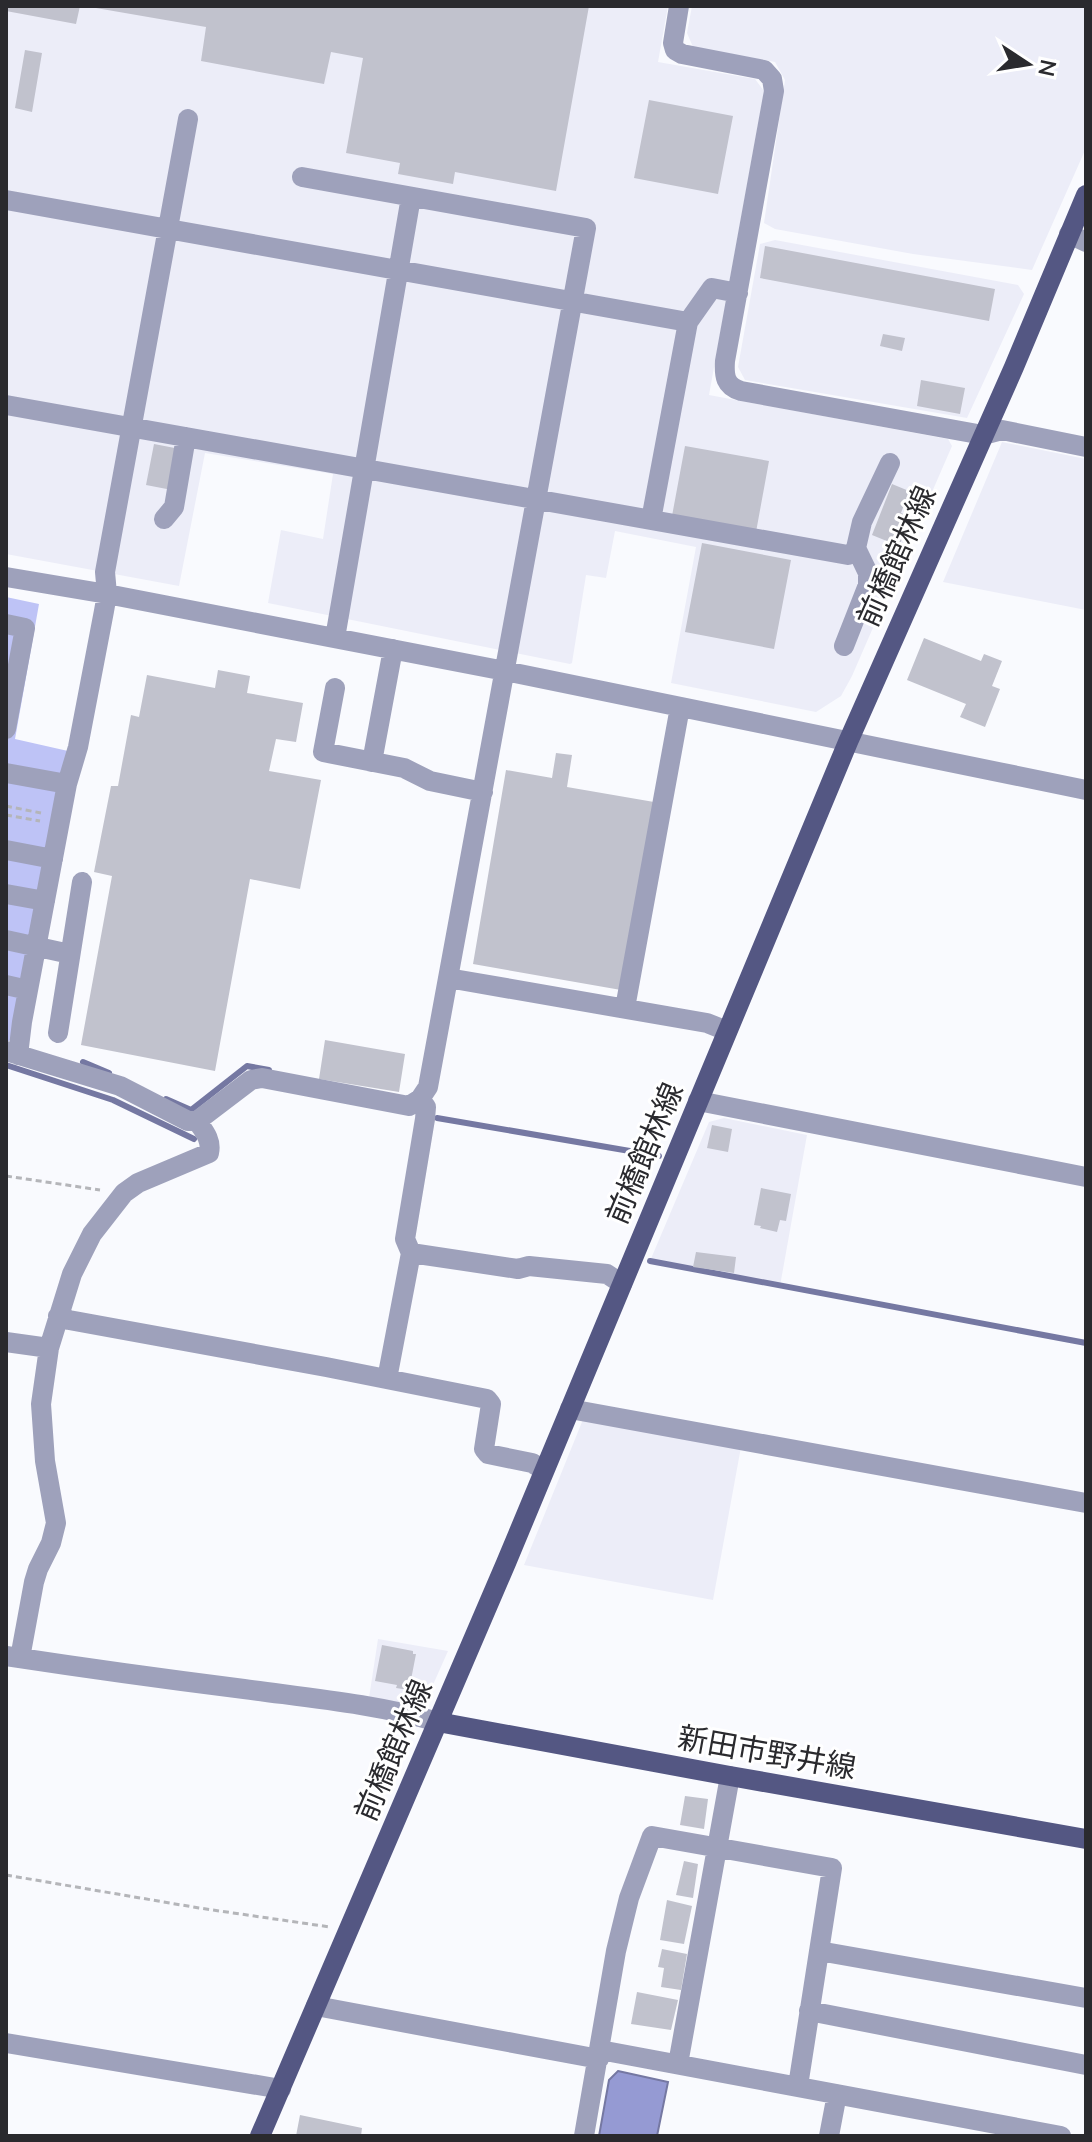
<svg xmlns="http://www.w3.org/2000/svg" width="1092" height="2142" font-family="Mulish,'Noto Sans JP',sans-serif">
	<rect width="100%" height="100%" fill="#f9fafe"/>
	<path fill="#ecedf8" d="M 6,6 L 668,6 L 658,62 L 755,79 L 764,91 L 709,395 L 948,439 L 952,446 L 852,676 L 841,696 L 816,712 L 671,683 L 696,547 L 615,531 L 606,578 L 586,575 L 572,663 L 570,664 L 268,603 L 281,530 L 323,539 L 333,474 L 205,453 L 179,586 L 6,554 Z
		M 692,6 L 1086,6 L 1086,148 L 1032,270 L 913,254 L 775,229 L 764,223 L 785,80 L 775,62 L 693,47 L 687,33 Z
		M 775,240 L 1018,285 L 1024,294 L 967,418 L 745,380 L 738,367 L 760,244 Z
		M 1002,442 L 1086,459 L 1086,610 L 943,582 Z
		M 724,1118 L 807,1135 L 780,1286 L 650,1261 L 709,1122 Z
		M 584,1417 L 741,1447 L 713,1600 L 524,1565 Z
		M 378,1639 L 448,1651 L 424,1705 L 418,1708 L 369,1698 Z"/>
	<path fill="#bec3f6" d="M 6,597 L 39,604 L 15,739 L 68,751 L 13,1038 L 6,1043 Z"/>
	<path fill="#959ad3" stroke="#7578a2" stroke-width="2" d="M 618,2071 L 668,2082 L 657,2136 L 599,2136 L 609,2080 Z"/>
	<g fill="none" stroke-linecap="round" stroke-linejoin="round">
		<path stroke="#7578a2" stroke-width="6" d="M 83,1062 L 109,1073
			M 6,1065 L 113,1100 L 194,1139
			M 166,1099 L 191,1110 L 247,1066 L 269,1070
			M 437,1118 L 659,1156
			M 650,1261 L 1086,1343"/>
	</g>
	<path fill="#c1c2cd" d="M 6,6 L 80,6 L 76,24 L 6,11 Z
		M 97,6 L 589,6 L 556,191 L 455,172 L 453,184 L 398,174 L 400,163 L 346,153 L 363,58 L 331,52 L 324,84 L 201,61 L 206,27 L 96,8 Z
		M 25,50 L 42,53 L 32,112 L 15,108 Z
		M 649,100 L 733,116 L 718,194 L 634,178 Z
		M 765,246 L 995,289 L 989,321 L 760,278 Z
		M 883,334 L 905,338 L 902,351 L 880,346 Z
		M 921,380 L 965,388 L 960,414 L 917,406 Z
		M 154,444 L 180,449 L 172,490 L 146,485 Z
		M 685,446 L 769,461 L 756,532 L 672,516 Z
		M 892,484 L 909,491 L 901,513 L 911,517 L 899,546 L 872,535 Z
		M 702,543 L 791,560 L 774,649 L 685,632 Z
		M 924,638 L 981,661 L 984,654 L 1002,661 L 992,686 L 1000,689 L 985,727 L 960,717 L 966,704 L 907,680 Z
		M 218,670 L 250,676 L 247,693 L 303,703 L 296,742 L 276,739 L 269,771 L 321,780 L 300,889 L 250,879 L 215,1071 L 81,1045 L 112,876 L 94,872 L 111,786 L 118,786 L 131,715 L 139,717 L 147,675 L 215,688 Z
		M 556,753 L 572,755 L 567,787 L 654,802 L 621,990 L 473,964 L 506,770 L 552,778 Z
		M 325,1040 L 405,1054 L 399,1092 L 319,1079 Z
		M 712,1125 L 732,1129 L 728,1152 L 707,1148 Z
		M 761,1188 L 791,1194 L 786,1221 L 780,1220 L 777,1232 L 760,1228 L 761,1226 L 754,1225 Z
		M 696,1252 L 736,1257 L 734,1273 L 693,1267 Z
		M 382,1645 L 413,1651 L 413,1654 L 416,1654 L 409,1690 L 396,1688 L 397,1685 L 375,1681 Z
		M 685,1796 L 708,1799 L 704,1829 L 680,1825 Z
		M 684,1861 L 698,1864 L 693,1898 L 676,1895 Z
		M 667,1900 L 692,1906 L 684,1944 L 660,1940 Z
		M 662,1949 L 687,1954 L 681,1990 L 661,1987 L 664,1968 L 658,1967 Z
		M 637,1992 L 678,2000 L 671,2030 L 631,2024 Z
		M 300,2115 L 362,2128 L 361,2136 L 296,2136 Z"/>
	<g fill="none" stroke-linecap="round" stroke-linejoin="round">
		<path stroke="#b4b5b9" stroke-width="3" stroke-dasharray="6 4" stroke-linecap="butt" d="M 6,806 L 41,813
			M 6,815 L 40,821
			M 6,1176 L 100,1190
			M 6,1875 L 199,1908 L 330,1927"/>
		<path stroke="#9ea1bb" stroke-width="20" d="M 679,6 L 673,43 L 675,50 L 682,54 L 764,70 L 772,79 L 774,91 L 725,361 C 724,376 725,386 741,391 L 983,435 L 1002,430 L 1086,447
			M 6,200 L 688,322
			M 1069,234 L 1086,242
			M 6,405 L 848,555
			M 164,519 L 174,507 L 186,437
			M 651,520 L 688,322 L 712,288 L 738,293
			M 6,577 L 107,594 L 505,671 L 1086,790
			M 6,624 L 25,628 L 6,729
			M 335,638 L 411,197
			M 844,646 L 868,585 L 868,573 L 856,548 L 862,522 L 890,463
			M 335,688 L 323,752 L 404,768 L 430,781 L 483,792
			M 372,762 L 393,649
			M 6,773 L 67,784
			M 6,850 L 53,859
			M 6,894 L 45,901
			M 6,940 L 70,954
			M 448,978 L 707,1023 L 727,1031
			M 6,985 L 28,990
			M 625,1008 L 680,707
			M 58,1033 L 82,882
			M 6,1051 L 120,1086 L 188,1121 L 197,1121 L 251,1080 L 262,1078 L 409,1106 L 420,1099 L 428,1087 L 586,228 L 302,177
			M 18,1055 L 22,1022 L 67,784 L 78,747 L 104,611 L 107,594 L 105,572 L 188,119
			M 698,1101 L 1086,1177
			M 411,1253 L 518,1269 L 529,1266 L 607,1274 L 622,1284
			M 58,1316 L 69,1320 L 326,1367 L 487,1399 L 491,1404 L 484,1449 L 488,1454 L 532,1463 L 544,1470
			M 6,1342 L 49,1348
			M 387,1379 L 411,1253 L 405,1239 L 425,1119 L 426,1107 L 420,1099
			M 570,1409 L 1086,1503
			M 6,1656 C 85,1668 164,1679 244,1689 C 309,1698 375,1704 438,1722
			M 20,1658 L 34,1582 L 38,1569 L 51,1543 L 56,1523 L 45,1461 L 41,1404 L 49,1348 L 72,1274 L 92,1234 L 124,1193 L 138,1183 L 209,1153 C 212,1140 204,1131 197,1121
			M 819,1951 L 1086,1998
			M 316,2006 L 599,2059
			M 809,2011 L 1086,2065
			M 6,2043 L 281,2089
			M 600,2050 L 1061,2136
			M 678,2064 L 730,1776
			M 584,2136 L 616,1951 L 629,1898 L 652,1836 L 832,1868 L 798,2086
			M 829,2136 L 837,2094"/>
		<path stroke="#545783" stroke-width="20" d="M 438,1722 L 730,1776 L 1086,1839
			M 260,2136 L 506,1563 L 848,742 L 1014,367 L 1086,195"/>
	</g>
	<g text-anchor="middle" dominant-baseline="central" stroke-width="6" stroke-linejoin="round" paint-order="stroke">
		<g font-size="30" fill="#2a2a2e" stroke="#fff">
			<text transform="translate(896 556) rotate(-66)">前橋館林線</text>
			<text transform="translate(644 1153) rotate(-67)">前橋館林線</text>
			<text transform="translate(393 1750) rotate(-67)">前橋館林線</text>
			<text transform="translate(767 1752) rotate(10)">新田市野井線</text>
		</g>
	</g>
	<rect width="1092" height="2142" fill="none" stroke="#2a2a2e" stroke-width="16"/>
	<g transform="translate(1028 64) rotate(102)" stroke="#ffffff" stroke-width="6" paint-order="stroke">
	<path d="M0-6L14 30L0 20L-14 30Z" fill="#2a2a2e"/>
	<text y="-12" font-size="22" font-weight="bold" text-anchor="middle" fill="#2a2a2e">N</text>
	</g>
</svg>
